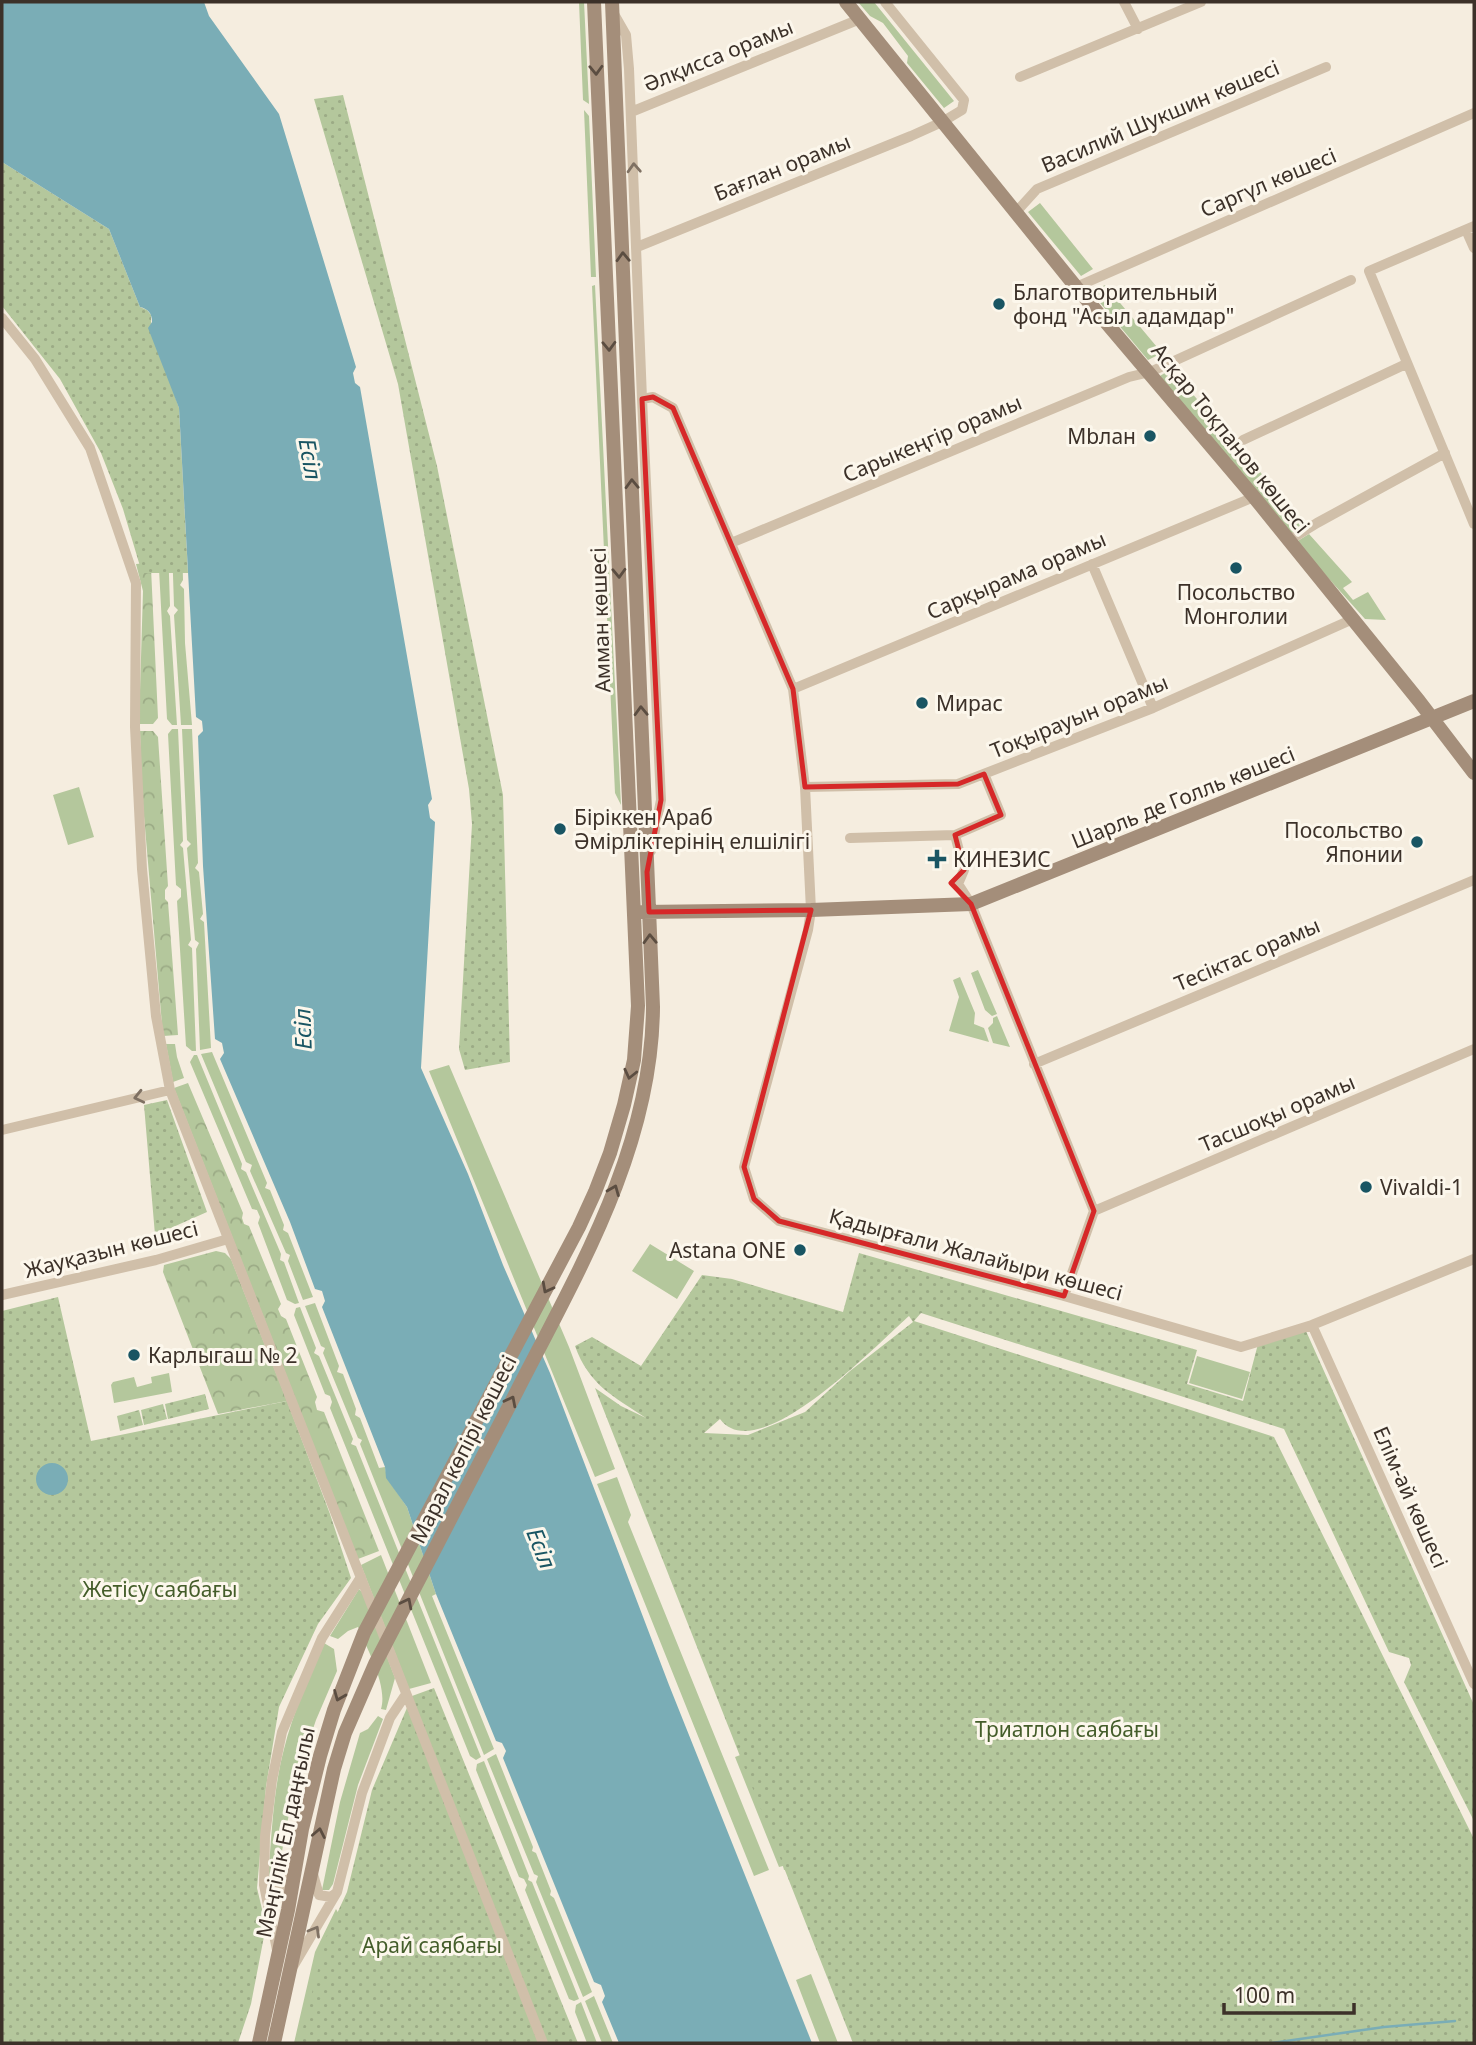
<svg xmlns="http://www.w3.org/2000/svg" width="1476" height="2045" font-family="'Noto Sans',sans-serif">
	<defs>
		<pattern id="forest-crowns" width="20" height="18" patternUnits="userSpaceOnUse" patternTransform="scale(1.75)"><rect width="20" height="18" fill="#b4c79c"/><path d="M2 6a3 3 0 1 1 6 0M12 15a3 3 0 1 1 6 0" fill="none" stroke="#9cab86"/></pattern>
		<pattern id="park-dots" width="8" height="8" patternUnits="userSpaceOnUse" patternTransform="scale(1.75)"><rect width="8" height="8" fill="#b4c79c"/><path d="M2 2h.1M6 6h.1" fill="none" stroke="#9cab86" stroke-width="1.8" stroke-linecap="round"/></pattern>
	</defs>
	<rect width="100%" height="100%" fill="#f5eddf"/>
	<path fill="#b4c79c" d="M 579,2 L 584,2 L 589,104 L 583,100 Z
		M 858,2 L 874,2 L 954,101 L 944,108 L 907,63 L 908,56 L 883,23 L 870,16 Z
		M 584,110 L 589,116 L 596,277 L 591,277 Z
		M 1040,203 L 1093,269 L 1081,276 L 1028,212 Z
		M 595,285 L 621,805 L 615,793 L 592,286 Z
		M 1105,285 L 1162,353 L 1148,360 L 1091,292 Z
		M 1171,369 L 1305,524 L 1290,535 L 1160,376 Z
		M 167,514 L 170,606 L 167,611 L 170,616 L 177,725 L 172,725 L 167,719 L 159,569 Z
		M 171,514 L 182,541 L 183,580 L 180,585 L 184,589 L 185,643 L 192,725 L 181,725 L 174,615 L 178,610 L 174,606 Z
		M 1309,534 L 1352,582 L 1343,588 L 1353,600 L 1368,592 L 1386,620 L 1365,619 L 1296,542 Z
		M 172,729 L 178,729 L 183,841 L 180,845 L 183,848 L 191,940 L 188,945 L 192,948 L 196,1051 L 192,1051 L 186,1046 L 177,901 L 181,897 L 181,889 L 176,885 L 168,734 Z
		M 182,729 L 192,729 L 198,863 L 195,868 L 199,872 L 203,914 L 200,919 L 204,922 L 211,1048 L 200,1050 L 196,949 L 199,943 L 195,940 L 187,848 L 191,844 L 187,840 Z
		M 79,787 L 94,837 L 68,845 L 53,795 Z
		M 978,970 L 997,1014 L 992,1016 L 985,1010 L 971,973 Z
		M 960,977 L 975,1013 L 974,1024 L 984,1028 L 989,1042 L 949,1031 L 959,997 L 953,980 Z
		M 997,1016 L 1010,1047 L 993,1043 L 988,1028 L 993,1023 L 993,1018 Z
		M 166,1044 L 175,1044 L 177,1057 L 184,1078 L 173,1082 Z
		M 212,1052 L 267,1183 L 265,1188 L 270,1190 L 284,1225 L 283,1230 L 288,1233 L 313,1297 L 303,1300 L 288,1261 L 290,1255 L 286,1253 L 250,1171 L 252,1165 L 246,1162 L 201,1054 Z
		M 194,1055 L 197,1055 L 242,1164 L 241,1169 L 246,1172 L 281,1254 L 280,1260 L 284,1262 L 299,1303 L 295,1304 L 287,1300 L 258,1223 L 260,1217 L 257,1210 L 252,1209 L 190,1062 Z
		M 449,1065 L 569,1347 L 615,1469 L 595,1477 L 429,1071 Z
		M 650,1244 L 694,1271 L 677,1299 L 632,1271 Z
		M 315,1303 L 339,1366 L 337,1372 L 343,1374 L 356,1409 L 355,1415 L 360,1418 L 379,1468 L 385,1467 L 387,1478 L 407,1507 L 436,1594 L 432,1596 L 494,1749 L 484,1755 L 360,1444 L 362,1440 L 358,1438 L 323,1353 L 325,1348 L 321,1346 L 305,1306 Z
		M 300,1307 L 316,1348 L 314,1353 L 319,1356 L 353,1439 L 351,1444 L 356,1446 L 481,1757 L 476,1760 L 470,1756 L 330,1408 L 332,1402 L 330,1396 L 325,1394 L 294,1315 L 296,1308 Z
		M 1197,1356 L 1250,1372 L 1242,1399 L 1189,1383 Z
		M 169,1373 L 172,1392 L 114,1403 L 111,1385 L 113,1382 L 134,1377 L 137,1387 L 152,1383 L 151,1377 Z
		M 617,1477 L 631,1515 L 628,1522 L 769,1870 L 754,1876 L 597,1484 Z
		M 381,1555 L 431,1683 L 409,1689 L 361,1565 Z
		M 359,1589 L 363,1593 L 395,1678 L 386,1710 L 381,1709 C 388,1686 367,1649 358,1627 L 348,1631 L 338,1639 L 330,1636 Z
		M 324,1643 L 334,1649 L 337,1671 L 316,1720 L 295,1782 L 276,1883 L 270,1882 L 268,1877 C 272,1834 273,1790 284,1749 C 293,1712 309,1678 324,1643 Z
		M 378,1716 L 383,1719 L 358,1785 L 333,1884 L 329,1890 L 322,1890 L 340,1802 L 360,1733 L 368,1729 Z
		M 496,1754 L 533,1847 L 532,1851 L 536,1853 L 551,1891 L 550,1895 L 554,1898 L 592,1992 L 583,1997 L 536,1882 L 538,1876 L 534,1874 L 487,1759 Z
		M 743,1754 L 788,1869 L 784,1870 L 783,1866 L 779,1867 L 735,1757 Z
		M 484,1761 L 529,1876 L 528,1880 L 532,1882 L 579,1999 L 574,2001 L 569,1999 L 525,1890 L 527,1885 L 524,1879 L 519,1877 L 476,1770 L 477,1764 Z
		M 336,1909 L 340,1916 L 311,2043 L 294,2043 L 315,1952 Z
		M 811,1974 L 838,2043 L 820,2043 L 796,1980 Z
		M 594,1996 L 613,2043 L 602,2043 L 585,2001 Z
		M 581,2002 L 597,2043 L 587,2043 L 575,2012 L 576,2005 Z"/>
	<path fill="url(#forest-crowns)" d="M 147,563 L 151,568 L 158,718 L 153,724 L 139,724 L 143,591 L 136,564 Z
		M 140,731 L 153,731 L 158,737 L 168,886 L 165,890 L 165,899 L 168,902 L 178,1035 L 163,1036 L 142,793 Z
		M 188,1083 L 243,1213 L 242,1218 L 244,1224 L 249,1226 L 281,1304 L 278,1309 L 281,1316 L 286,1319 L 317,1397 L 315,1402 L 317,1410 L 324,1412 L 379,1551 L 358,1559 L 174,1088 Z
		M 216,1251 L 225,1253 L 231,1259 L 287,1401 L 218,1414 L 163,1272 L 164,1265 Z"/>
	<path fill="url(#park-dots)" fill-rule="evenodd" d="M 343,95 L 437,466 L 503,795 L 510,1062 L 465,1070 L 459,1049 L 472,824 L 469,789 L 398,384 L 314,99 Z
		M 2,162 L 109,229 L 140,307 L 147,310 L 151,315 L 151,325 L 179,408 L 188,573 L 142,573 L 123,509 L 101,453 L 60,379 L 2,306 Z
		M 167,1100 L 207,1212 L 155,1235 L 144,1105 Z
		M 859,1253 L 1197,1350 L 1187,1384 L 1243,1401 L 1258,1344 L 1306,1331 L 1474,1705 L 1474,1821 L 1404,1682 L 1411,1665 L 1409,1658 L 1389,1652 L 1284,1429 L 921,1313 L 914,1321 L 1274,1437 L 1474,1839 L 1474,2043 L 853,2043 L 595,1388 L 621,1406 L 646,1418 C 613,1396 589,1385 575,1346 L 592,1337 L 641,1366 L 702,1275 L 732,1279 L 843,1312 ZM 909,1316 L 913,1322 L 850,1371 L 805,1412 L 748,1435 L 704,1433 L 720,1419 C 758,1470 878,1343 909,1316 Z
		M 58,1297 L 91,1441 L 287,1401 L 330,1514 L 351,1578 L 318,1624 L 279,1707 L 266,1787 L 257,1888 L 266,1926 L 251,2004 L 238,2043 L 2,2043 L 2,1311 Z
		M 205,1394 L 209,1409 L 168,1419 L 165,1404 Z
		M 163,1404 L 167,1419 L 144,1425 L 141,1410 Z
		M 139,1410 L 143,1425 L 120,1431 L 117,1416 Z
		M 434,1688 L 578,2043 L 299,2043 L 327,1935 L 347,1892 L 372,1790 L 412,1696 Z"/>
	<path fill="#7aadb6" d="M 2,2 L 204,2 L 209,16 L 279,114 L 356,367 L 353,373 L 355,383 L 360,387 L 432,799 L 428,805 L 430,818 L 435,822 L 421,1068 L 468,1174 L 503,1265 L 550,1373 L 669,1685 L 812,2043 L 619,2043 L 602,2002 L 605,1996 L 601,1985 L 594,1982 L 503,1758 L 506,1751 L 502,1743 L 496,1741 L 436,1594 L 407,1507 L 386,1478 L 385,1467 L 322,1307 L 325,1301 L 322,1291 L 315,1289 L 290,1222 L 220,1059 L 224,1053 L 222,1043 L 215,1039 L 203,866 L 198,736 L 203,731 L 202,721 L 196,717 L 179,408 L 148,328 L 152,322 C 152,313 148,309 140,307 L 109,229 L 2,162 Z
		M36 1479a16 16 0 1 1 32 0a16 16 0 1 1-32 0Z"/>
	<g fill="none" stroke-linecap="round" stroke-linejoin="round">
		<path stroke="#7aadb6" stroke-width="2.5" d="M 1272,2043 L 1384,2027 L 1455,2021"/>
		<path stroke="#d0bfa9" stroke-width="10" d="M 1124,2 L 1138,29
			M 614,14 L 626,35 L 629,69 L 642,399 L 661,800 L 651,851
			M 1020,77 L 1201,2
			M 631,112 L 860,19
			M 1017,211 L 1037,189 L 1326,67
			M 1474,226 L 1369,271 L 1474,524
			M 1466,230 L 1474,248
			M 637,247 L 911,136 L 942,122 L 962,110 L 964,100 L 885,2
			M 1076,287 L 1474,113
			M 2,318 L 35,359 L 90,448 L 136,583 L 135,727 L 142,869 L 156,1016 L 170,1090 L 543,2043
			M 642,399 L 653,397 L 673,408 L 793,689 L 805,787 L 811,910 L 808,930 L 744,1167 L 754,1199 L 779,1221 L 1064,1296 L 1241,1347 L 1312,1325 L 1474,1259
			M 1243,440 L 1406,364
			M 1288,541 L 1317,523 L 1445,453
			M 731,543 L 1129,377 L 1150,372 L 1351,280
			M 1092,564 L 1153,708
			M 793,689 L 1254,497
			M 805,787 L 958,784 L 1153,708 L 1353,619
			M 955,835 L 964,870 L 958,884 L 971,904 L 1094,1211 L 1064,1296
			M 850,838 L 955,835 L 1001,815 L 984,774
			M 1034,1064 L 1474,880
			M 2,1130 L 170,1090
			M 1094,1211 L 1474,1049
			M 2,1295 L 156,1260 L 228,1239
			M 1312,1325 L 1474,1684
			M 313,1874 L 319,1895 L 331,1897 L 337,1892
			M 264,1885 L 265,1836 L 272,1780 L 282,1732 L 322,1638 L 361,1577
			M 277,1950 L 264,1885 L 269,1890 L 278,1891 L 292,1875
			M 294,1965 L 337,1892 L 362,1793 L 390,1718 L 406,1694"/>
		<path stroke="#a48e7a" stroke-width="14" d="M 846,2 L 1076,287 L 1254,497 L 1419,701 L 1474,773
			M 642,912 L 811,910 L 971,904 L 1474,701
			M 259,2043 L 288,1910 L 302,1829 L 320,1756 L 334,1710 L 364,1633 L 579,1227 L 595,1192 L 610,1153 L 624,1105 L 634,1060 L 638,1006 L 594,2
			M 274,2043 L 334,1769 L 345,1733 L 375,1664 C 422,1573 470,1482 517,1391 C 579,1270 652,1147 653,1007 L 612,2"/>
	</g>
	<defs><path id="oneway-chevron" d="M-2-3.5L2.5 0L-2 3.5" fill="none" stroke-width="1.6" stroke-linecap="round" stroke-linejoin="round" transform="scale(1.75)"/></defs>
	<g stroke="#5b4d41">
		<use href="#oneway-chevron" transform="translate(596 70) rotate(88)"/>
		<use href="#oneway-chevron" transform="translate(623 257) rotate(-92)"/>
		<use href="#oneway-chevron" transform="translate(609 346) rotate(88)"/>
		<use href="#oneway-chevron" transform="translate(632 484) rotate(-92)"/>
		<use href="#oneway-chevron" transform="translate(619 573) rotate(88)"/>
		<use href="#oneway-chevron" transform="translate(641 711) rotate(-92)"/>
		<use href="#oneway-chevron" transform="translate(650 939) rotate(-92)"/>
		<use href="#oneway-chevron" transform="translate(630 1074) rotate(103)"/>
		<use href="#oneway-chevron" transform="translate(614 1190) rotate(-68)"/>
		<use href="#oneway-chevron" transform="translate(547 1288) rotate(118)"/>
		<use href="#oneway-chevron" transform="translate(511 1401) rotate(-63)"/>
		<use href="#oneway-chevron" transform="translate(407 1603) rotate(-63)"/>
		<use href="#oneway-chevron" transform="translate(339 1696) rotate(112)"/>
		<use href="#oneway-chevron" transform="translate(319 1833) rotate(-79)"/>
	</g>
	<g stroke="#7f7163">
		<use href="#oneway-chevron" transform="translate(634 168) rotate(-93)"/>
		<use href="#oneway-chevron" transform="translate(139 1097) rotate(167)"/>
		<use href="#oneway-chevron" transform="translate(315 1931) rotate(-60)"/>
	</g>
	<path fill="none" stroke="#d62828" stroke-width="5" stroke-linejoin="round" d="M 653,397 L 673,408 L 793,689 L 805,787 L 958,784 L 984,774 L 1001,815 L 955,835 L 964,870 L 951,883 L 971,904 L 1094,1211 L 1064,1296 L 779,1221 L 754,1199 L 744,1167 L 811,910 L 649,912 L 647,872 L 661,800 L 642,399 Z"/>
	<g fill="#195563" stroke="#fcf7ec" stroke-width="2.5">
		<circle cx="999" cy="304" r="7"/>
		<circle cx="1150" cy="436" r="7"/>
		<circle cx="1236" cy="568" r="7"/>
		<circle cx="922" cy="703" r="7"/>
		<circle cx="560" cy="829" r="7"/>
		<circle cx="1417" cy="842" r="7"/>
		<path d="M933.5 848.5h7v7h7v7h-7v7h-7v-7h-7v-7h7z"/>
		<circle cx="1366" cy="1187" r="7"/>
		<circle cx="800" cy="1250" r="7"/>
		<circle cx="134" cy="1355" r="7"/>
	</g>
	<g text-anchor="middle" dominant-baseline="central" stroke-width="6" stroke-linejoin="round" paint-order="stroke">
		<g font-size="21" fill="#3c3129" stroke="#fcf7ec">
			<text transform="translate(718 55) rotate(-22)">Әлқисса орамы</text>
			<text transform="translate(1160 116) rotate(-23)">Василий Шукшин көшесі</text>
			<text transform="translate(782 167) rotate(-22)">Бағлан орамы</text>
			<text transform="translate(1268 182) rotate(-23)">Саргүл көшесі</text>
			<text transform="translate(932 438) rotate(-23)">Сарыкеңгір орамы</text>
			<text transform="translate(1231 438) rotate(51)">Асқар Тоқпанов көшесі</text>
			<text transform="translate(1016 575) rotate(-23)">Сарқырама орамы</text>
			<text transform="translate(600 620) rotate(-92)">Амман көшесі</text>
			<text transform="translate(1079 716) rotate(-22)">Тоқырауын орамы</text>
			<text transform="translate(1183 797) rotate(-22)">Шарль де Голль көшесі</text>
			<text transform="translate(1247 954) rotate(-23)">Тесіктас орамы</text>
			<text transform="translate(1277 1113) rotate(-23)">Тасшоқы орамы</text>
			<text transform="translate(111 1249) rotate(-14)">Жауқазын көшесі</text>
			<text transform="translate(976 1254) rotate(15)">Қадырғали Жалайыри көшесі</text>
			<text transform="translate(463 1449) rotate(-63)">Марал көпірі көшесі</text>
			<text transform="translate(1411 1497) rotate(66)">Елім-ай көшесі</text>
			<text transform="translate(285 1832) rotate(-78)">Мәңгілік Ел даңғылы</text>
		</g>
		<g font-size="21" fill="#3c3129" stroke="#fcf7ec" text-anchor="start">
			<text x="1013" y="292">Благотворительный<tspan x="1013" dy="24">фонд "Асыл адамдар"</tspan></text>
			<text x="1136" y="436" text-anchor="end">Мbлан</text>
			<text x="1236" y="592" text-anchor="middle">Посольство<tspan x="1236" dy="24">Монголии</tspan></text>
			<text x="936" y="703">Мирас</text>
			<text x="574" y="817">Біріккен Араб<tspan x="574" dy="24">Әмірліктерінің елшілігі</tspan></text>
			<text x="1403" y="830" text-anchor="end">Посольство<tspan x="1403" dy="24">Японии</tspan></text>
			<text x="953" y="859">КИНЕЗИС</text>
			<text x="1380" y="1187">Vivaldi-1</text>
			<text x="786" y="1250" text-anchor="end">Astana ONE</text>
			<text x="148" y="1355">Карлыгаш № 2</text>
		</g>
		<g font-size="21" fill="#445d2a" stroke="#fcf7ec">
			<text x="160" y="1589">Жетісу саябағы</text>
			<text x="1067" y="1729">Триатлон саябағы</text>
			<text x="432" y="1945">Арай саябағы</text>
		</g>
		<g font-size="23" font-style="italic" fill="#195563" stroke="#fcf7ec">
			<text transform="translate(311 459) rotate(80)">Есіл</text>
			<text transform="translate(302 1029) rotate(-92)">Есіл</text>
			<text transform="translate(542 1548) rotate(68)">Есіл</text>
		</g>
	</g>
	<rect width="1476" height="2045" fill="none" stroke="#3c3129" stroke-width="7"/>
	<path d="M1224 2003v10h130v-10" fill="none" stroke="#3c3129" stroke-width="3.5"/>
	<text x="1234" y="2003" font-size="21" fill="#3c3129" stroke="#fcf7ec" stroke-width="5" paint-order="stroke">100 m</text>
</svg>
